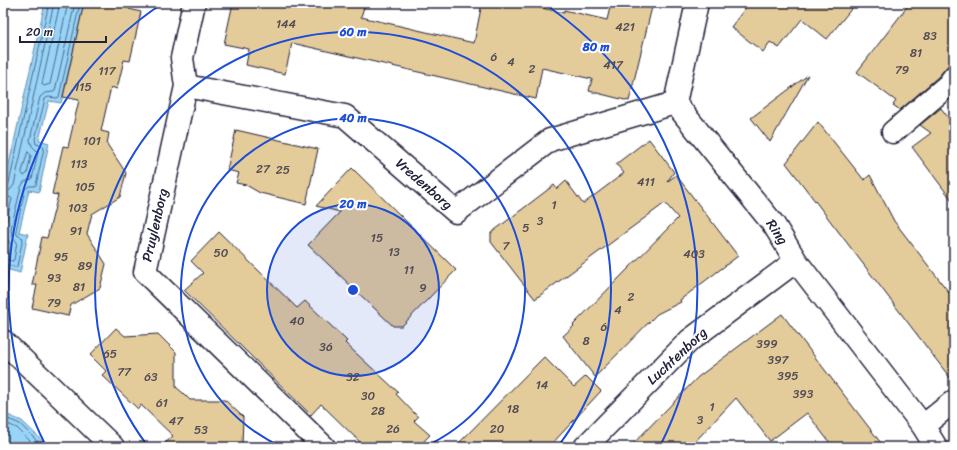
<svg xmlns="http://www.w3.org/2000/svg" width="957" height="450" font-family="Sriracha,sans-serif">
	<rect width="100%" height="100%" fill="#fff"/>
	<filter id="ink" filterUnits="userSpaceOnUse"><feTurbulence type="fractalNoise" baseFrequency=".025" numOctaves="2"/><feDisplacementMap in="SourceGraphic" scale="8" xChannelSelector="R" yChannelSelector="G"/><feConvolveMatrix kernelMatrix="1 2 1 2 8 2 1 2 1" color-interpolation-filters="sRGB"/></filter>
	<g filter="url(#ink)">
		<path fill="#97d4f8" stroke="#688dac" d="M 45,3 L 84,3 L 61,103 L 49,101 L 39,140 L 49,143 L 39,192 L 29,190 L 19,232 L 28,234 L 20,273 L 3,268 L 3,191 Z
			M 3,413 L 22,421 L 49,447 L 12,447 L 3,439 Z"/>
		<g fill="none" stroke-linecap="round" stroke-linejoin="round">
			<path stroke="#516987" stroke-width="1" d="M 60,3 L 42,84 L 44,86 L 50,84 L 68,3
				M 28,152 L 31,155 L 27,174 L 24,176 L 22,173 Z
				M 3,187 L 7,186 L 9,183 L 49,3
				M 3,192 L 10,190 L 14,185 L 54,3
				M 3,198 L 10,197 L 12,199 L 4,231 L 6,237 L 11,245 L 9,253 L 3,253
				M 3,259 L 12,261 L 14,260 L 17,242 L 12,236 L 11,229 L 21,187 L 24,182 L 32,179 L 38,152 L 32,146 L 30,140 L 40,97 L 45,93 L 53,92 L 55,91 L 75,3
				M 3,264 L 15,267 L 17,266 L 23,238 L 17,235 L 16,230 L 25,189 L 29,186 L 34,186 L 36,185 L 44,148 L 43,146 L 36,144 L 35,139 L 45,99 L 48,97 L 57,98 L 59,97 L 80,3
				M 3,417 L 20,424 L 43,447
				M 3,422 L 17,428 L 36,447"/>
		</g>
		<path fill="#e4cb9a" stroke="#22223b" d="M 84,3 L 130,3 L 129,9 L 141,12 L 130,61 L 124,60 L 117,89 L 111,87 L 101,131 L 109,133 L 107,144 L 126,173 L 120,197 L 92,214 L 89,225 L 87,234 L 106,264 L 100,288 L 71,305 L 68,316 L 32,308 L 37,285 L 32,285 L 42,237 L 47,238 L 58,195 L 52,194 L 63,146 L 68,147 L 79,100 L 63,97 Z
			M 233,3 L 347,3 L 364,7 L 361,17 L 474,43 L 482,3 L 519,3 L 564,13 L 564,10 L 607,20 L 611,3 L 653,3 L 629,101 L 589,91 L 592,79 L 542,68 L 536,99 L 292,43 L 285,74 L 246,65 L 249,49 L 224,44 Z
			M 749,3 L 856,3 L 827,39 L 802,19 L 779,48 L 770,42 L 763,52 L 731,27 Z
			M 910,3 L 954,3 L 954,58 L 939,76 L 900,110 L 893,105 L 896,101 L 857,72 Z
			M 808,75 L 770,142 L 751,118 Z
			M 941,108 L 950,120 L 954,117 L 954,203 L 912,147 L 931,133 L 920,125 Z
			M 818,122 L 864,180 L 870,175 L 894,221 L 954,299 L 954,383 L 786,163 Z
			M 236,130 L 318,149 L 306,204 L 260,193 L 246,185 L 236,183 L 239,173 L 227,170 Z
			M 649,139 L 674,172 L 667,182 L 676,175 L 738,256 L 680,300 L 681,302 L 657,314 L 595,377 L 563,336 L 574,326 L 573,325 L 678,218 L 665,203 L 535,299 L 491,242 L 491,233 L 554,185 L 557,189 L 566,181 L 583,204 L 624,173 L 616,164 Z
			M 352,168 L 456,270 L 402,326 L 393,326 L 308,245 L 340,212 L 316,206 Z
			M 219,232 L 297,308 L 305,301 L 347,341 L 345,343 L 398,392 L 396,394 L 418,417 L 414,421 L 430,435 L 418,447 L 365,447 L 321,404 L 311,415 L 184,290 L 203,273 L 191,261 Z
			M 782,314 L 884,447 L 833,447 L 807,413 L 770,441 L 736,398 L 690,447 L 630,447 L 698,377 Z
			M 116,328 L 125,336 L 158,334 L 176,352 L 176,387 L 183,393 L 190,400 L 225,400 L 243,417 L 242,447 L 161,447 L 173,436 L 141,405 L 138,409 L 102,375 L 106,371 L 90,355 Z
			M 544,357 L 574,387 L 586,376 L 601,391 L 549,447 L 455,447 Z"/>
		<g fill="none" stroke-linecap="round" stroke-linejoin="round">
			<defs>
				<path id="minor" d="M 194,3 L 182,58 L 186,86 L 145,272 L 324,447
					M 697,3 L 675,103 L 774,225 L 796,261 L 923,426 L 936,447
					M 186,86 L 345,116 L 456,212 L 550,140 L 675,103
					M 893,132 L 948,85 L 954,77
					M 3,341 L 113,447
					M 923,426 L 954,401
					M 585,447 L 690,340 L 796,261"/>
			</defs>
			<use href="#minor" stroke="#22223b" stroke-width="25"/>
			<use href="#minor" stroke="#fff" stroke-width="22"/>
		</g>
	</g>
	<circle cx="353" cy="290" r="86" fill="#1d4ed8" fill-opacity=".12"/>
	<g fill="none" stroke="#1d4ed8" stroke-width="2">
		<circle cx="353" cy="290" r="86"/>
		<path d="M282 447A172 172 0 1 1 424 447"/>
		<path d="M147 445A258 258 0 1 1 559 445"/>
		<path d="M46 446A344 344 0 0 1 163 3M543 3A344 344 0 0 1 660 446"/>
	</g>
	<g text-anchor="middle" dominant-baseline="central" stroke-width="4" stroke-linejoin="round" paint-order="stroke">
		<g font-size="12" fill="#524c53">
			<text x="286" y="24">144</text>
			<text x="625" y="27">421</text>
			<text x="930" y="36">83</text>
			<text x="916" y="53">81</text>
			<text x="494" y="57">6</text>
			<text x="511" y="62">4</text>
			<text x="613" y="65">417</text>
			<text x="532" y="69">2</text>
			<text x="902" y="70">79</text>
			<text x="107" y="71">117</text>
			<text x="83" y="87">115</text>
			<text x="92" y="141">101</text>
			<text x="79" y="164">113</text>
			<text x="263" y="169">27</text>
			<text x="283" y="170">25</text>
			<text x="646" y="182">411</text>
			<text x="85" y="187">105</text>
			<text x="554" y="205">1</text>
			<text x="78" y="208">103</text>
			<text x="540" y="221">3</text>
			<text x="526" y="228">5</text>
			<text x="76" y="231">91</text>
			<text x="377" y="238">15</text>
			<text x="506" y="246">7</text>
			<text x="394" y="252">13</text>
			<text x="221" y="253">50</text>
			<text x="694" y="254">403</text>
			<text x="61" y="257">95</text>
			<text x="85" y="266">89</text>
			<text x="409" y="270">11</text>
			<text x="54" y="278">93</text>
			<text x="79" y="287">81</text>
			<text x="423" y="288">9</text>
			<text x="631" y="297">2</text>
			<text x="54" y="303">79</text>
			<text x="618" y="310">4</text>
			<text x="297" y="321">40</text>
			<text x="604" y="327">6</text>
			<text x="586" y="341">8</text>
			<text x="767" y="344">399</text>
			<text x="326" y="347">36</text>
			<text x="110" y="354">65</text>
			<text x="778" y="360">397</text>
			<text x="124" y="372">77</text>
			<text x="788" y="376">395</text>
			<text x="151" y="377">63</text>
			<text x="353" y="377">32</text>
			<text x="542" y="385">14</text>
			<text x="803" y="394">393</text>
			<text x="368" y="396">30</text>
			<text x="162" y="403">61</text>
			<text x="712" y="407">1</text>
			<text x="513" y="409">18</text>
			<text x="378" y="411">28</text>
			<text x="700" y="420">3</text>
			<text x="176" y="421">47</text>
			<text x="393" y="429">26</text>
			<text x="497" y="429">20</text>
			<text x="201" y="430">53</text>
		</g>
		<g font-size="14" fill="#22223b" stroke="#fff">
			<text transform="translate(424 184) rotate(41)">Vredenborg</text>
			<text transform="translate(155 225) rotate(-77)">Pruylenborg</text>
			<text transform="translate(777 232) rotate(56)">Ring</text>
			<text transform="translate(677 356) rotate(-43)">Luchtenborg</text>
		</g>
	</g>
	<circle cx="353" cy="290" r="6" fill="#1d4ed8" stroke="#fff" stroke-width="2"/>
	<g font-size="12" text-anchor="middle" font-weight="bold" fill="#1d4ed8" stroke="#fff" stroke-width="4" stroke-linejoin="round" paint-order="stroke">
		<text x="353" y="36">60 m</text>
		<text x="596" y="51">80 m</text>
		<text x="353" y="122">40 m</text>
		<text x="353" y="208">20 m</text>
	</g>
	<rect width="957" height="450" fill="none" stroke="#fff" stroke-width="16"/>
	<rect x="8" y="8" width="941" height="434" fill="none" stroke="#22223b" stroke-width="1.5" filter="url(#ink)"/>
	<path d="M20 36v6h86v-6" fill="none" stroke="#22223b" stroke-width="2"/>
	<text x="26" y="36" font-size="12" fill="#22223b" stroke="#ffffff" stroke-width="3" paint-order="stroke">20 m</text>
</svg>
